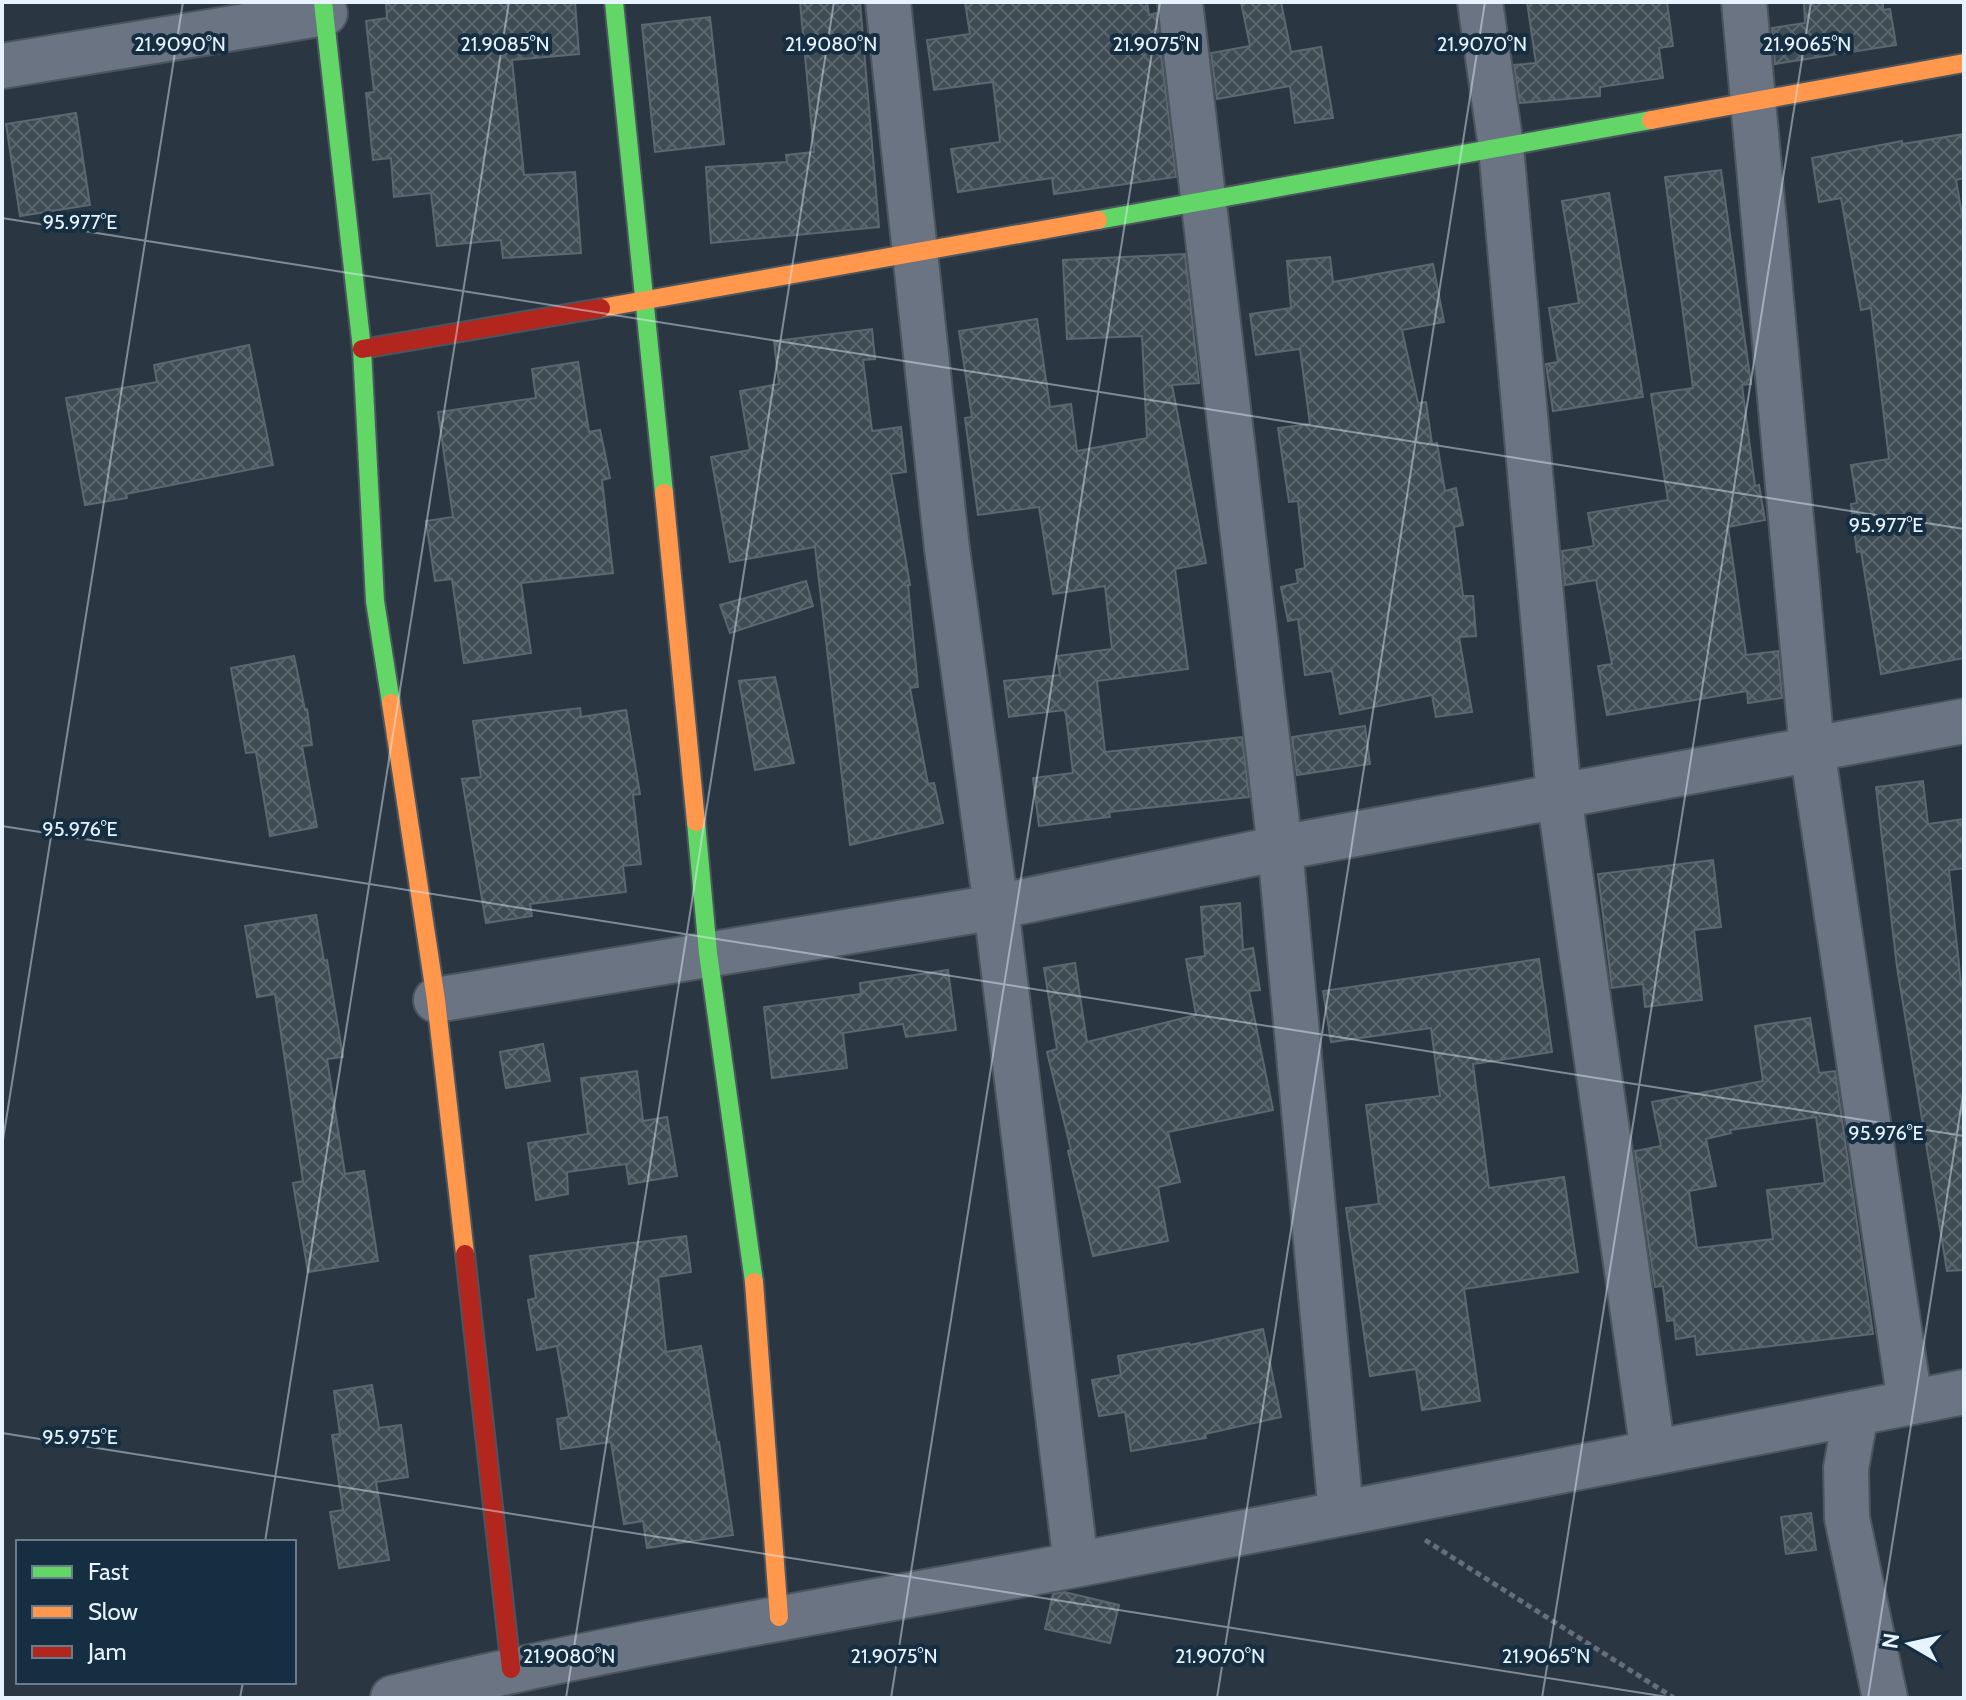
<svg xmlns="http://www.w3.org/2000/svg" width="1966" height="1700" font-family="Cabin,sans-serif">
	<defs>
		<pattern id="building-cross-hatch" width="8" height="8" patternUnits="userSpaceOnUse" patternTransform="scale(2)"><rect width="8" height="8" fill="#3f4c54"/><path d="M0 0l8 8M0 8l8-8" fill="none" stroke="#5b666e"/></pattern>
	</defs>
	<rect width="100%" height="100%" fill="#2a3742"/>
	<path fill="url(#building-cross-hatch)" stroke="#5b6870" stroke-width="2" fill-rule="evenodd" d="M 386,2 L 575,2 L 579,54 L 512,60 L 524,175 L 575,172 L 581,253 L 503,258 L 501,240 L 437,246 L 431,193 L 394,197 L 391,158 L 373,160 L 366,93 L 374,92 L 366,21 L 387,18 Z
		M 800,2 L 860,2 L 879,227 L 711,243 L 706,167 L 787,162 L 786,155 L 814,152 Z
		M 965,2 L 1147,2 L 1149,15 L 1156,13 L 1176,177 L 1054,194 L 1052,178 L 958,192 L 951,149 L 1000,142 L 993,82 L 934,90 L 927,40 L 970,34 Z
		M 1241,2 L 1281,2 L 1291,52 L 1321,47 L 1333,118 L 1295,123 L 1290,86 L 1217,99 L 1211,53 L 1250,46 Z
		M 1527,2 L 1667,2 L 1673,46 L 1659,48 L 1663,78 L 1600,87 L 1600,96 L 1520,103 L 1514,65 L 1536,63 Z
		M 1804,2 L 1883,2 L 1883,10 L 1890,9 L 1896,45 L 1775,64 L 1772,28 L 1805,23 Z
		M 710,17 L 724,144 L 655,152 L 642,25 Z
		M 76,113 L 90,205 L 20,216 L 6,124 Z
		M 1964,134 L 1964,178 L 1956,180 L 1964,226 L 1964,658 L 1881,674 L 1861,551 L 1857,552 L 1851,504 L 1857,503 L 1851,465 L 1889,459 L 1871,308 L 1861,310 L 1841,198 L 1819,202 L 1812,158 L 1902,141 L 1902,144 Z
		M 1721,170 L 1751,384 L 1742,385 L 1755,486 L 1759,485 L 1765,520 L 1728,527 L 1746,655 L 1778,651 L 1782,698 L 1748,703 L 1747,691 L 1607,715 L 1598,666 L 1612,664 L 1596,580 L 1565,585 L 1562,551 L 1594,546 L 1588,513 L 1668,500 L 1651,394 L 1693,388 L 1665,177 Z
		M 1609,193 L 1643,397 L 1553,411 L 1546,364 L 1558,362 L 1549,308 L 1579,303 L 1562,201 Z
		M 1185,254 L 1199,383 L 1172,385 L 1206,563 L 1175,569 L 1188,669 L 1097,681 L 1105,752 L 1242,737 L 1249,797 L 1109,812 L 1110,817 L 1039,826 L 1033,778 L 1073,773 L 1066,715 L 1064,710 L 1009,717 L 1004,681 L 1060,675 L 1057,656 L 1112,649 L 1105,586 L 1053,594 L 1039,507 L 978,515 L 965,418 L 972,417 L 959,331 L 1037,319 L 1050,407 L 1071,404 L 1077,451 L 1147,438 L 1142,336 L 1067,339 L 1063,260 Z
		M 1330,257 L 1333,282 L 1433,264 L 1444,322 L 1402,330 L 1418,403 L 1426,402 L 1432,444 L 1437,443 L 1445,491 L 1456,488 L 1463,525 L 1454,527 L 1463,596 L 1473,596 L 1476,636 L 1459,637 L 1472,712 L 1436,717 L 1432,695 L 1340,714 L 1332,671 L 1305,675 L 1298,619 L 1288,621 L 1281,587 L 1298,583 L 1296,570 L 1305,568 L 1298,501 L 1289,502 L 1278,428 L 1310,424 L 1300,349 L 1256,355 L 1250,314 L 1291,308 L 1287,261 Z
		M 872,329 L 875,359 L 863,360 L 872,431 L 901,427 L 906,472 L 891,474 L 910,585 L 908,585 L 918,687 L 910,688 L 928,784 L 934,783 L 943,823 L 850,845 L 815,547 L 730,562 L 711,457 L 750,450 L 740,391 L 779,384 L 774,341 Z
		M 249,345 L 273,465 L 126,494 L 127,498 L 85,505 L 66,398 L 157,382 L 154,365 Z
		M 578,362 L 589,432 L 600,430 L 610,478 L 602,480 L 613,573 L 521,583 L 531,653 L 464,663 L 452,579 L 435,581 L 426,521 L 453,517 L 438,412 L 536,398 L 532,369 Z
		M 806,581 L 813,606 L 730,633 L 720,605 Z
		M 294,656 L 305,710 L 307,709 L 312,745 L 302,746 L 317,827 L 270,836 L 256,752 L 246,753 L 231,668 Z
		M 775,677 L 794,763 L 755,770 L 739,681 Z
		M 580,708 L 581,717 L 626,710 L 640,794 L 633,795 L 641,864 L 623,866 L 626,892 L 530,904 L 532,916 L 486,923 L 462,779 L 481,777 L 473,721 Z
		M 1365,726 L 1370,764 L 1297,775 L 1292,737 Z
		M 1923,781 L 1928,824 L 1964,819 L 1964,868 L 1949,870 L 1961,984 L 1964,984 L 1964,1270 L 1947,1271 L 1897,967 L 1876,787 Z
		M 1713,860 L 1721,927 L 1694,930 L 1702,1000 L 1645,1007 L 1643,984 L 1612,988 L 1598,874 Z
		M 1240,903 L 1243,950 L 1253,948 L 1260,990 L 1249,991 L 1273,1110 L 1168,1132 L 1180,1182 L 1158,1187 L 1168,1241 L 1093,1256 L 1068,1151 L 1071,1150 L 1047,1052 L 1057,1049 L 1044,968 L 1075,963 L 1087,1042 L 1196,1015 L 1186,959 L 1205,956 L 1201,907 Z
		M 316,915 L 324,961 L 327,960 L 343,1057 L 327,1059 L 345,1174 L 364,1171 L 378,1261 L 308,1272 L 293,1183 L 303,1181 L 275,994 L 257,997 L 245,926 Z
		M 1539,959 L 1552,1052 L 1473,1064 L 1489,1188 L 1564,1177 L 1578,1272 L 1464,1289 L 1480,1401 L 1422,1410 L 1416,1369 L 1370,1376 L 1346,1208 L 1379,1204 L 1366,1105 L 1440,1096 L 1431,1028 L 1331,1042 L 1323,991 Z
		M 948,970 L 956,1030 L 906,1037 L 903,1024 L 843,1033 L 847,1068 L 772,1078 L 764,1007 L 861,994 L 860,983 Z
		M 1810,1018 L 1819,1073 L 1835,1071 L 1873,1334 L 1697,1355 L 1695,1336 L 1676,1339 L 1674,1320 L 1667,1321 L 1663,1286 L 1655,1287 L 1635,1151 L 1661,1146 L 1652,1102 L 1763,1081 L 1755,1026 ZM 1816,1117 L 1825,1183 L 1767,1190 L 1773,1239 L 1697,1248 L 1689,1191 L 1716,1186 L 1706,1139 L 1731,1133 L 1730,1130 Z
		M 543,1044 L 550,1081 L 506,1088 L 500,1052 Z
		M 637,1071 L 643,1121 L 667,1117 L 677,1176 L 629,1184 L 626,1164 L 567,1172 L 568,1194 L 536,1200 L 528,1143 L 588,1134 L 581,1078 Z
		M 686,1236 L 691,1272 L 658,1277 L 666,1352 L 701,1346 L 717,1442 L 719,1442 L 733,1535 L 647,1548 L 643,1521 L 624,1524 L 611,1442 L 561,1449 L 557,1419 L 569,1417 L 557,1346 L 537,1350 L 528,1300 L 536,1298 L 530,1256 Z
		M 1263,1329 L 1281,1417 L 1205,1434 L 1206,1438 L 1131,1451 L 1125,1412 L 1099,1416 L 1092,1380 L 1121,1375 L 1118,1356 L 1189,1343 L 1190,1345 Z
		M 372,1385 L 379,1428 L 401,1425 L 408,1477 L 376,1482 L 389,1560 L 339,1568 L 330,1512 L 343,1510 L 332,1435 L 340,1434 L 334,1391 Z
		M 1811,1513 L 1816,1550 L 1786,1554 L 1781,1517 Z
		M 1064,1592 L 1119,1605 L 1110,1643 L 1045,1629 L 1053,1594 Z"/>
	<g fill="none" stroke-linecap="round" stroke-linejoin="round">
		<defs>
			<path id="street" d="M 888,2 L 947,549 L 996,907 L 1076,1564
				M 1180,2 L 1280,848 L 1341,1513
				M 1480,2 L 1501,147 L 1559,796 L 1653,1452
				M 1744,2 L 1812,749 L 1910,1402
				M 2,66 L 325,13
				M 436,1000 L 996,907 L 1280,848 L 1964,721
				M 1856,1413 L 1846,1468 L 1847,1518 L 1885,1698
				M 393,1698 C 620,1643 850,1607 1080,1564 C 1375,1508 1669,1449 1964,1392"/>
			<path id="fast" d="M 323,2 L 362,349 L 375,601 L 391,703
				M 614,2 L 664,493
				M 1098,220 L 1651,120
				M 696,822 L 708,953 L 754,1282"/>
			<path id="slow" d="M 1651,120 L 1964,63
				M 601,308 L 1098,220
				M 664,493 L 696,822
				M 391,703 L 436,1000 L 465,1254
				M 754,1282 L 779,1617"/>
			<path id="jam" d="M 362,349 L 601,308
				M 465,1254 L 511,1669"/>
		</defs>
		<use href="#street" stroke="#4a555e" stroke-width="48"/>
		<use href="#fast" stroke="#4a555e" stroke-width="22"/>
		<use href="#slow" stroke="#4a555e" stroke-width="22"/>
		<use href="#jam" stroke="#4a555e" stroke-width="22"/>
		<path stroke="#656e79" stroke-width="5" stroke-dasharray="6 4" stroke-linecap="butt" d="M 1425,1540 L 1674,1698"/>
		<use href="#street" stroke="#6b7483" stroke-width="44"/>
		<use href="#fast" stroke="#63d668" stroke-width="18"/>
		<use href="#slow" stroke="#ff974d" stroke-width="18"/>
		<use href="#jam" stroke="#b3261e" stroke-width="18"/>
	</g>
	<path fill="none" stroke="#e7f3fe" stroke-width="2" stroke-opacity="0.45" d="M 2,218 L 1964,529M 2,826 L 1964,1136M 2,1146 L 183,2M 2,1433 L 1674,1698M 265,1542 L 509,2M 240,1698 L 243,1682M 566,1698 L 834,2M 891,1698 L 1160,2M 1217,1698 L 1485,2M 1542,1698 L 1811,2M 1868,1698 L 1964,1089"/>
	<g font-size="20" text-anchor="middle" fill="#e7f3fe" stroke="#152e42" stroke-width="8" stroke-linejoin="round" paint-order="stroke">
		<text x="505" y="51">21.9085°N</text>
		<text x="831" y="51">21.9080°N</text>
		<text x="1156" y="51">21.9075°N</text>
		<text x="1482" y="51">21.9070°N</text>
		<text x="1807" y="51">21.9065°N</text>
		<text x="180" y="51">21.9090°N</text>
		<text x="80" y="229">95.977°E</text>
		<text x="1886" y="532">95.977°E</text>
		<text x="80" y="836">95.976°E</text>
		<text x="1886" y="1140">95.976°E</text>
		<text x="80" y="1444">95.975°E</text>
		<text x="569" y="1663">21.9080°N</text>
		<text x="894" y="1663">21.9075°N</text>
		<text x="1220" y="1663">21.9070°N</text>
		<text x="1546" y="1663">21.9065°N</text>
	</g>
	<rect width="1966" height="1700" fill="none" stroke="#e7f3fe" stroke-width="8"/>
	<rect x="16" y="1540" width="280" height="144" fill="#152e42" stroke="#697d8d" stroke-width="2"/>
	<rect x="32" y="1566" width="40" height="12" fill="#63d668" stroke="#697d8d" stroke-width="2"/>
	<text x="88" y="1580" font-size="24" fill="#e7f3fe">Fast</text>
	<rect x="32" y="1606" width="40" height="12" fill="#ff974d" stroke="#697d8d" stroke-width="2"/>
	<text x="88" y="1620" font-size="24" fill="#e7f3fe">Slow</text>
	<rect x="32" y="1646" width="40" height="12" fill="#b3261e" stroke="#697d8d" stroke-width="2"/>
	<text x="88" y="1660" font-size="24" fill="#e7f3fe">Jam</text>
	<g transform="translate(1910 1644) rotate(279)" stroke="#152e42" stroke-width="6" paint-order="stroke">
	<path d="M0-6L14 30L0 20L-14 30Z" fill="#e7f3fe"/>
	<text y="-12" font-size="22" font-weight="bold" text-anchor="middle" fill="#e7f3fe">N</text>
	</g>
</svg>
